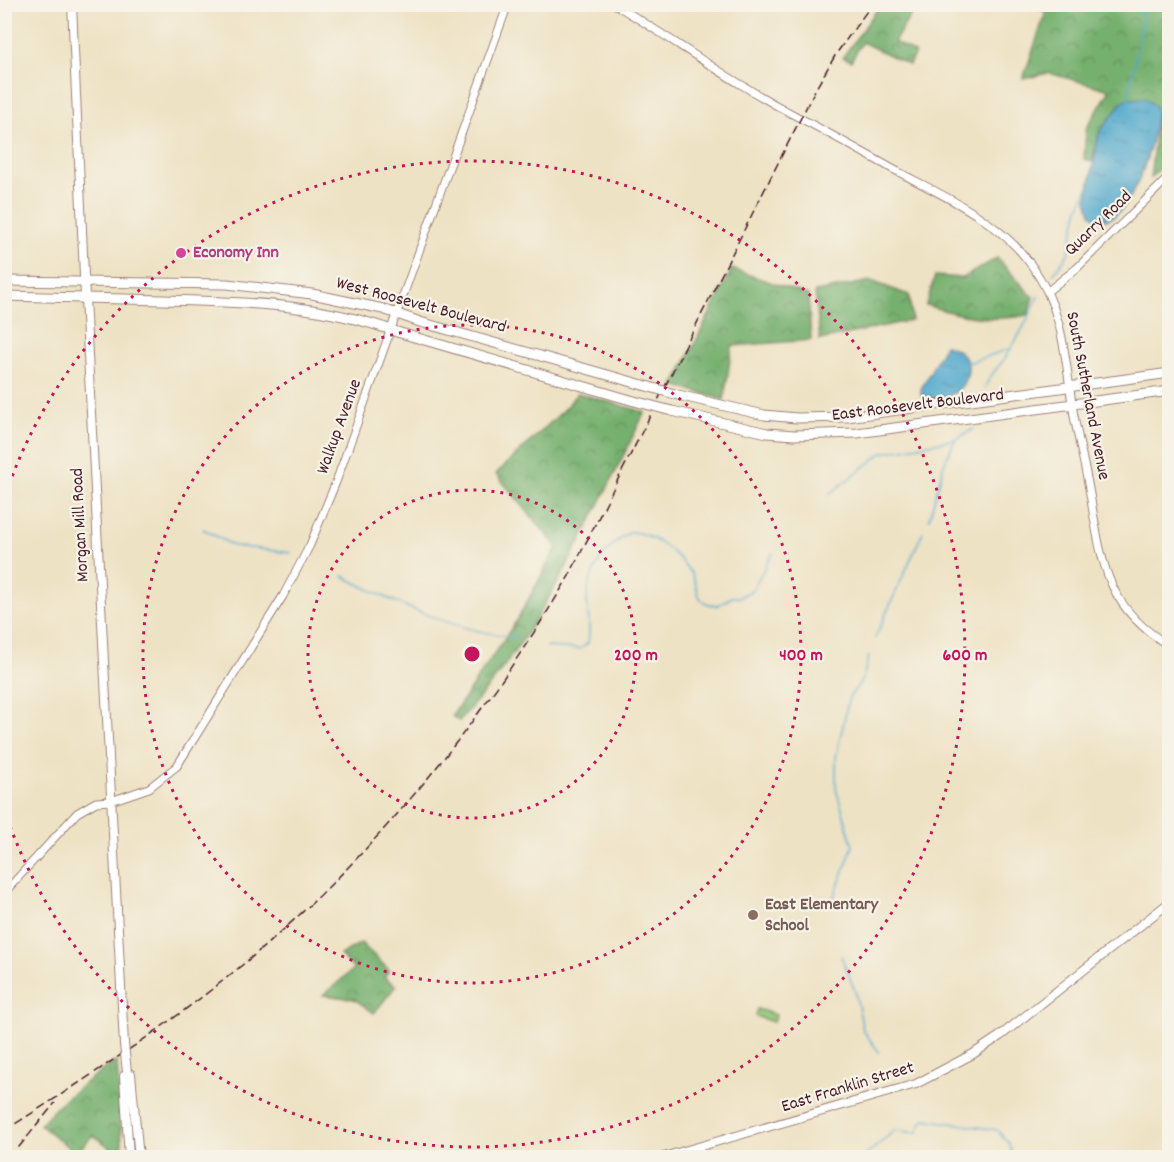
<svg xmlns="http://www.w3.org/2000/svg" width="1174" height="1162" font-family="Dekko,sans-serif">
	<defs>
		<pattern id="forest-crowns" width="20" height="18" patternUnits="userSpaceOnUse" patternTransform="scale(1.5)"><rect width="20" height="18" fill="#76b06e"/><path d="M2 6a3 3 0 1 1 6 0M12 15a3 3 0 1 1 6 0" fill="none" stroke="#638f5b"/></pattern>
		<pattern id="park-crowns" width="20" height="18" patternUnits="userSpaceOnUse" patternTransform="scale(1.5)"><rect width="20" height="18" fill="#93cc7f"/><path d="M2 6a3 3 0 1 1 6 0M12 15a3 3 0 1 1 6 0" fill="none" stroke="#80af6e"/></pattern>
		<pattern id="water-ripples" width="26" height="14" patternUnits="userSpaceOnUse" patternTransform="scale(1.5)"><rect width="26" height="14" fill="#4fa8cc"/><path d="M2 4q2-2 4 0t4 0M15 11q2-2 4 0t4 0" fill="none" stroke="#4488a6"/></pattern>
	</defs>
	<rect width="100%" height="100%" fill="#f7f3e8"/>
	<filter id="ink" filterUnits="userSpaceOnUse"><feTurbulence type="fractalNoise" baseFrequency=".0167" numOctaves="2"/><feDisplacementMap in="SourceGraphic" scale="12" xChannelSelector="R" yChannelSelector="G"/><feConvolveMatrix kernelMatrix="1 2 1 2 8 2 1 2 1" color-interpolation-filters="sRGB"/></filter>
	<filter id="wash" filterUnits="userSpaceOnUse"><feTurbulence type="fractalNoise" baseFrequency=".008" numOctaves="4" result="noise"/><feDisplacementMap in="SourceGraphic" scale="24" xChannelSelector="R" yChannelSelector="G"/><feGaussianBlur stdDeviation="1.35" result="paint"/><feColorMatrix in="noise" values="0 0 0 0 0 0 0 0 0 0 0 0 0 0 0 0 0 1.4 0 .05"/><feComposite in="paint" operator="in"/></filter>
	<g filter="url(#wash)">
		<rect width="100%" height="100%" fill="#eee2c4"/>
		<path fill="url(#forest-crowns)" stroke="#60684c" stroke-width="1.5" d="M 881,4 L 917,5 L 894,42 L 915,53 L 909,65 L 862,42 L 851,61 L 843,57 Z
			M 1032,5 L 1169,5 L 1169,160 L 1150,178 L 1157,119 L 1155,106 L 1122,102 L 1099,133 L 1092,162 L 1084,159 L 1086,129 L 1110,90 L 1049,73 L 1023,79 L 1046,12 Z
			M 997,258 L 1033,297 L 1028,315 C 989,322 963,317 926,305 L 935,276 L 963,278 Z
			M 732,269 L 808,295 L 811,340 L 732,346 L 724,400 L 674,385 Z
			M 871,281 L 909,295 L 912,320 L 820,340 L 815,292 Z
			M 577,393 L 645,412 C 593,516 540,635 459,721 L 452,716 L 517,620 L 557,547 L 496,474 L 566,408 Z
			M 361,943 L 389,970 L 384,977 L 396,986 L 374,1013 L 354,999 L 323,995 L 354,969 L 340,955 Z
			M 117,1061 L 123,1157 L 93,1135 L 76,1153 L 40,1125 C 62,1098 88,1080 117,1061 Z"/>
		<path fill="url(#park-crowns)" stroke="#6e7655" stroke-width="1.5" d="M 757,1009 L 776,1015 L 773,1022 L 755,1016 Z"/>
		<path fill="url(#water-ripples)" stroke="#4c647c" stroke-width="1.5" d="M 1144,98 L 1155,106 C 1161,130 1125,248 1091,214 L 1087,199 L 1099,133 L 1122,102 L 1128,99 Z
			M 945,345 C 992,357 959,412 921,396 L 921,389 Z"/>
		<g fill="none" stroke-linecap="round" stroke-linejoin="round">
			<path stroke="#4fa8cc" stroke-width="1.5" d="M 1128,99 L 1142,24 L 1141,4
				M 1053,274 L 1068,254 L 1079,208 L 1089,186
				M 968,363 L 1009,349
				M 985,388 C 990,373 997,370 1005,358 C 1018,338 1029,319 1038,296
				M 828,495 L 882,453 L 955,439 L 974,429
				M 929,519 L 944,464 L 955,440
				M 203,529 L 234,546 L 291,553
				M 343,576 C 396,604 457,632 517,637
				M 875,638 L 923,532
				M 547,647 L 580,649 L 588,643 C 591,628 588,617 587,601 C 586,573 608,545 630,532 C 652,532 679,555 691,573 C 701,589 691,602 717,606 L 732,597 L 740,597 L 752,590 L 773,553
				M 831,905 L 853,846 L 836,789 L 836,757 L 849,698 L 863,678 L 869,656
				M 841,956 L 855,991 L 863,1030 L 879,1052
				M 863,1158 L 895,1130 L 917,1133 L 924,1119 L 997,1130 L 1009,1144 L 1013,1158"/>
		</g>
	</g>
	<g filter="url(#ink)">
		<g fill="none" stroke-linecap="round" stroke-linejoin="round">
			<defs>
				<path id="tertiary" d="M 614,4 C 676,41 734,84 798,117 C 829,133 860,151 891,168 C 941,195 998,218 1032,266 C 1064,310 1065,359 1073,410 C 1078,440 1086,469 1091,500 C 1102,565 1108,610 1170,646
					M 1048,291 L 1077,268 L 1170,176
					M 4,893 L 77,813 L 96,802 L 111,801 L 149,788 L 177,766 L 283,596 L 310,545 L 336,482 L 508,4"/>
				<path id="secondary" d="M 85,298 L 124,1044
					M 127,1072 L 131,1074 L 139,1158
					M 127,1072 L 124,1076 L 129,1158
					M 660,1158 L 916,1084 L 973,1054 L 1000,1036 L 1170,902"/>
				<path id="primary" d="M 72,4 L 85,298"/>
				<path id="trunk" d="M 4,281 L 227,284 L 312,294 L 383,309 L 420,322 L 643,385
					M 4,296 C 58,297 111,299 164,300 C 246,302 318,303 397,332 L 634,401
					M 678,395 L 764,415 L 797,418 L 847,417 L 1170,373
					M 672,411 L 767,433 L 794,435 L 857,433 L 1170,391"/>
			</defs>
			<use href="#tertiary" stroke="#9c8078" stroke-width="9"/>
			<use href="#secondary" stroke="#9c8078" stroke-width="10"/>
			<use href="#primary" stroke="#9c8078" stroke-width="10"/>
			<use href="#trunk" stroke="#9c8078" stroke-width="11"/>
			<use href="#tertiary" stroke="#fff" stroke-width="7"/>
			<use href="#secondary" stroke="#fff" stroke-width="8"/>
			<use href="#primary" stroke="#fff" stroke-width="8"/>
			<use href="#trunk" stroke="#fff" stroke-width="9"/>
			<path stroke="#4a1f2b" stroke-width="1.5" stroke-dasharray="9 4.5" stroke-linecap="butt" d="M 4,1131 C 75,1086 145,1041 211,990 C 357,877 475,734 569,576 L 815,90 L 836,54 L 872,4
				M 10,1158 L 55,1103"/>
			<defs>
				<path id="secondary-bridge" d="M 124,1044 L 127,1072"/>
				<path id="trunk-bridge" d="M 643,385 L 678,395
					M 634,401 L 672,411"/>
			</defs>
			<use href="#secondary-bridge" stroke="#9c8078" stroke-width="10" stroke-linecap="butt"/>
			<use href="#trunk-bridge" stroke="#9c8078" stroke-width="11" stroke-linecap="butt"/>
			<use href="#secondary-bridge" stroke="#fff" stroke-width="8"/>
			<use href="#trunk-bridge" stroke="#fff" stroke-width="9"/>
		</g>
	</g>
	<g fill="none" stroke="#c2185b" stroke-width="3" stroke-dasharray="3 6">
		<circle cx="472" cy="654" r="164"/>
		<circle cx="472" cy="654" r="329"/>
		<path d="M6 493A493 493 0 1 1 6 815"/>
	</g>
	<circle fill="#d1479c" stroke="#f7f3e8" stroke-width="2" cx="181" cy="253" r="6"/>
	<circle fill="#8d6e63" stroke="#f7f3e8" stroke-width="2" cx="753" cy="915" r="6"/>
	<g text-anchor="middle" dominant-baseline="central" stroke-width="4.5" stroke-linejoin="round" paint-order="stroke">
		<g font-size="18" fill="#4a1f2b" stroke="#f7f3e8">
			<text transform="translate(1099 224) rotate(-44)">Quarry Road</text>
			<text transform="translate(421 306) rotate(15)">West Roosevelt Boulevard</text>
			<text transform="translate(1087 396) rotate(79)">South Sutherland Avenue</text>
			<text transform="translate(918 406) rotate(-7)">East Roosevelt Boulevard</text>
			<text transform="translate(340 427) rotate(-70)">Walkup Avenue</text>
			<text transform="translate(81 525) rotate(-93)">Morgan Mill Road</text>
			<text transform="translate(848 1088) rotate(-17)">East Franklin Street</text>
		</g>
		<g font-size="18" font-weight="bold" fill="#b23c85" stroke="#f7f3e8" text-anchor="start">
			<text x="193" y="253">Economy Inn</text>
		</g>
		<g font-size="18" font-weight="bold" fill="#785e54" stroke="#f7f3e8" text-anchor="start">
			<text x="765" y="905">East Elementary<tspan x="765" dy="21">School</tspan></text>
		</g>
	</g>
	<circle cx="472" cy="654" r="9" fill="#c2185b" stroke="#f7f3e8" stroke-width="3"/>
	<g font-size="18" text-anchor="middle" font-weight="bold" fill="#c2185b" stroke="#f7f3e8" stroke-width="4.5" stroke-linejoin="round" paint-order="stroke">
		<text x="636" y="660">200 m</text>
		<text x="801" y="660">400 m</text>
		<text x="965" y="660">600 m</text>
	</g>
	<rect width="1174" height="1162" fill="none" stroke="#f7f3e8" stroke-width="24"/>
</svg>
